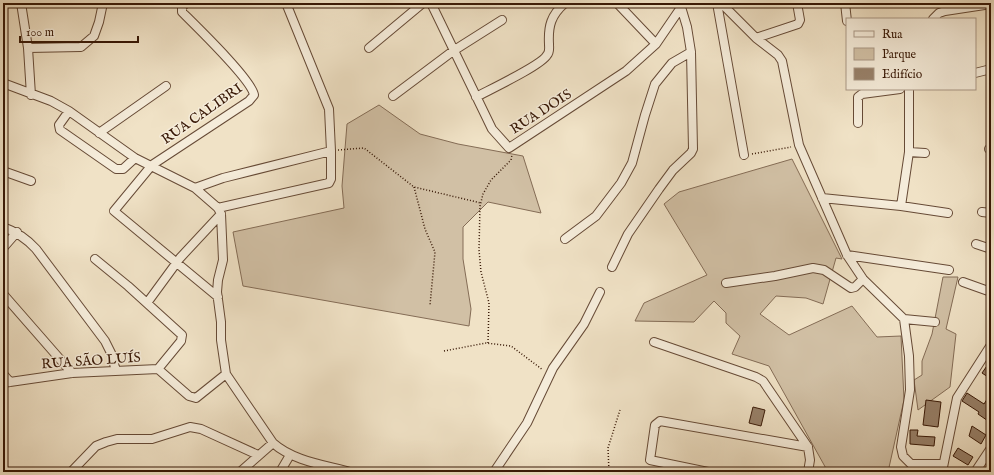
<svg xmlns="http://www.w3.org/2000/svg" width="994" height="475" font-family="'IM FELL English',serif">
	<rect width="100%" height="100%" fill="#f0e2c6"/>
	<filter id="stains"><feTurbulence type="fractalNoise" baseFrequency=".005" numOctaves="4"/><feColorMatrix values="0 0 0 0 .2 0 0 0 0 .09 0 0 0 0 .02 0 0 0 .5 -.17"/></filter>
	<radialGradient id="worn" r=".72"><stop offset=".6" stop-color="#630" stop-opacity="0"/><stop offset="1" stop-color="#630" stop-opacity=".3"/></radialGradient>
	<path fill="#d1c0a5" stroke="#846c56" d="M 379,105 L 420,134 L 458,144 L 523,156 L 541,213 L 488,202 L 463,227 L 463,259 L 471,309 L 469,326 L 243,286 L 233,232 L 344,208 L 342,186 L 347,124 Z
		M 792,159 L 842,259 L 836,258 L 823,304 L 806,298 L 776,296 L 760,314 L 789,335 L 852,306 L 877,337 L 901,336 L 904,400 L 888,472 L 828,472 L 769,366 L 732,354 L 740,336 L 726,323 L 726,313 L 714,301 L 694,322 L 635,321 L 644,303 L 707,275 L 664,204 L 679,192 Z
		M 943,277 L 958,277 L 946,329 L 956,334 L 950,387 L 918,410 L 914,380 L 922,375 L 922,361 L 932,334 Z"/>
	<path fill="#98816a" stroke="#381806" d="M 991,360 L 991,379 L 982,373 Z
		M 967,393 L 984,404 L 991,393 L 991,423 L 978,414 L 979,412 L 962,401 Z
		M 926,400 L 941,402 L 938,427 L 923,425 Z
		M 753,407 L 765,410 L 761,426 L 749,423 Z
		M 972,426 L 986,435 L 981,444 L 969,436 Z
		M 910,430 L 918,430 L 917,436 L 935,437 L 934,446 L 910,444 Z
		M 958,448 L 973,457 L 968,465 L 953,456 Z"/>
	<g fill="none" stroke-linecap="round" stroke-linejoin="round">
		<defs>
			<path id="street" d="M 21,3 L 28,48 L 31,95
				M 186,3 L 182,7 L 182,12 C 196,26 252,80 254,95 L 249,101 L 152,165 L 114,211 L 218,297
				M 431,3 L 492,129 L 509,148 L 626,71 L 656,44 L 684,3
				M 617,3 L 656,44
				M 717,3 L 744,155
				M 721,3 L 756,38 L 778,55 L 782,61 L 799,145 L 847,255 L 863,279 L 904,319 L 909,356 L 910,390 L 901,447 L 903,456 L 911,464 L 943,464
				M 845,3 L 847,21
				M 933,19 L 939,13 L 945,11 L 991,4
				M 756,38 L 798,24 L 800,20 L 797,3
				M 28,48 L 81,47 L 94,36 L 99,22 L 103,3
				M 369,48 L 423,3
				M 975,73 L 991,69
				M 3,83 L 51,101 L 69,111 L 135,158 L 195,188 L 218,208 L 221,214 L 223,260 L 218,280 L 217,292 L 221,322 L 221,340 L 226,374 L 273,443 C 293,461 325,465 350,472
				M 393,96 L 453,51 L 502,20
				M 476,97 C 489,90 542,65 547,55 C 550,52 549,48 549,44 C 548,26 551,15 565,3
				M 69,111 L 59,125 L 60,130 L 116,169 L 123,169 L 135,158
				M 858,123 L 858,97 L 862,94 L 900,89
				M 99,133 L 166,86
				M 989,149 L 991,149
				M 909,152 L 925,153
				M 3,171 L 31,181
				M 195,188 L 223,178 L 331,151 L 329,109 L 286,3
				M 822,198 L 901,206 L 948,213
				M 901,206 L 909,152 L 909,89
				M 218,208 L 329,183 L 331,179 L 331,151
				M 982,212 L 991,213
				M 3,227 C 17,232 26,238 36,249 L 105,341 L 111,353 L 116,371
				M 565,239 L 596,216 L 621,183 L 632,163 L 645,115 L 655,84 L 672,63 L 691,52
				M 976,244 L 991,249
				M 3,248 L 17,232
				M 847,255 L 949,270
				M 95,259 L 128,286 L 182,335 L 181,341 L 158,369
				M 612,267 L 628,234 L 659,189 L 673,170 L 691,153 L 693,149 L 691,52 L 687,27 L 681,7
				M 963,282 L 991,292
				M 726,283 L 775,276 L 813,268 L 824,270 L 851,288 L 855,287 L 863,279
				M 3,294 L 72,373
				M 147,303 L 180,258 L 221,214
				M 904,319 L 935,322
				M 654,342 L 756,377 L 763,381 L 808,447 L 810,460 L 808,472
				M 158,369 L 189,396 L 196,398 L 226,374
				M 3,374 L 10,382
				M 3,383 L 72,373 L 158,369
				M 71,472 L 96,446 L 106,442 L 117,439 L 152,439 L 190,427 L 201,429 L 258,455
				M 240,472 L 273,443
				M 280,472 L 290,455
				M 494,472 L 527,423 L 553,368 L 584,324 L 600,292
				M 708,472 L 650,460 L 655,425 L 660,421 L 808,447
				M 942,472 L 957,398 L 991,345
				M 975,472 L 991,448"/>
		</defs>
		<use href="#street" stroke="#664a36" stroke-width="10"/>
		<path stroke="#381806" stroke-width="1.5" stroke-dasharray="1 2" stroke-linecap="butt" d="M 338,150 L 364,148 L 414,187 L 481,203
			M 752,154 L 791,147
			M 414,187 L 425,229 L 435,252 L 430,305
			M 488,343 L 489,303 L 481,272 L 479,250 L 480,206 L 483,194 L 491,180 L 511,160 L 512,155
			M 444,351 L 486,343 L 511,346 L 543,370
			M 609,472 L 608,448 L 620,410"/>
		<use href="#street" stroke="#f5ecda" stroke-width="8"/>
	</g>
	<g text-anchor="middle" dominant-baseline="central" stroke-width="3" stroke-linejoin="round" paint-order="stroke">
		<g font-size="14" fill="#381806" stroke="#f5ecda">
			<text transform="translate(541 112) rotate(-33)">RUA DOIS</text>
			<text transform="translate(202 114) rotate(-35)">RUA CALIBRI</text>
			<text transform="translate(91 361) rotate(-4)">RUA SÃO LUÍS</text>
		</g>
	</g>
	<rect width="994" height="475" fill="none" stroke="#f0e2c6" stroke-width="16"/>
	<rect x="4" y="4" width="986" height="467" fill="none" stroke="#381806" stroke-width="2"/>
	<rect x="8" y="8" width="978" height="459" fill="none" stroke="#381806"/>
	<rect x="846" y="18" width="130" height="72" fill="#f5ecda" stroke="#a99785"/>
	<rect x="854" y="31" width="20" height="6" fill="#f5ecda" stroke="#a99785"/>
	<text x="882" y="38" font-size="12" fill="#381806">Rua</text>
	<rect x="854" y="48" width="20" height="12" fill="#d1c0a5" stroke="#a99785"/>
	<text x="882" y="58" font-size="12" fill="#381806">Parque</text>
	<rect x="854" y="68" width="20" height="12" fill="#98816a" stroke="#a99785"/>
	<text x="882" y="78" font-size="12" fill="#381806">Edifício</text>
	<path d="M20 36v6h118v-6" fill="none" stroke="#381806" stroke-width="2"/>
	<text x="26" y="36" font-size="12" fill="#381806" stroke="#f5ecda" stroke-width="3" paint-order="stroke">100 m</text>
	<rect width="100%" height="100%" filter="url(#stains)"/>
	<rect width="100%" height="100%" fill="url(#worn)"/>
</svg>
